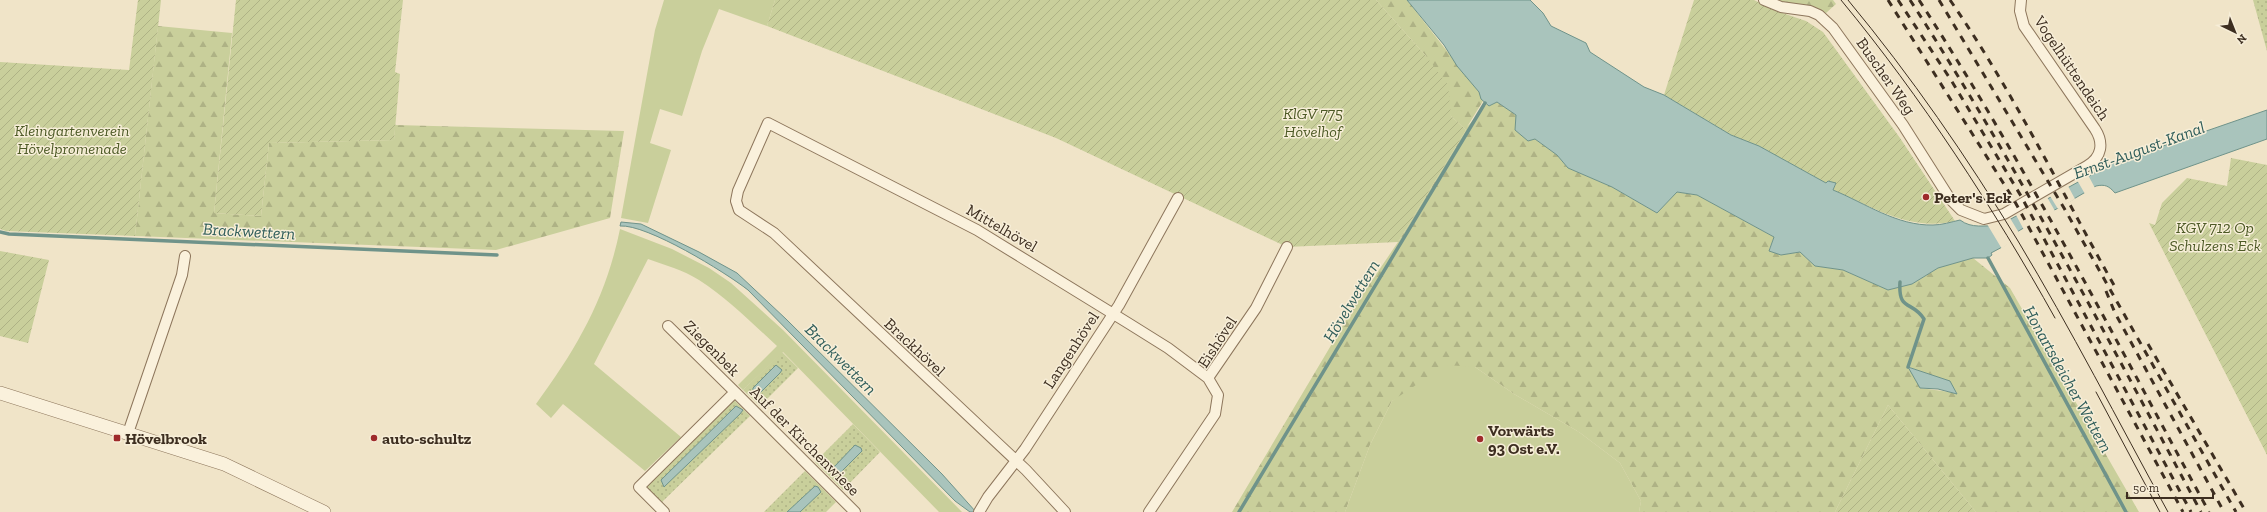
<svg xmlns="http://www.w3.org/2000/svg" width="2267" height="512" font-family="'Zilla Slab',serif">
	<defs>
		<pattern id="grass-dots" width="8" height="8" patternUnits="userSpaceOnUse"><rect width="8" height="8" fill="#c9cf9b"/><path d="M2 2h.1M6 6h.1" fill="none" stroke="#aeb285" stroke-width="1.8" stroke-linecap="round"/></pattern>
		<pattern id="forest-firs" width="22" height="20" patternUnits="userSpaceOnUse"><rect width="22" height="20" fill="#c9cf9b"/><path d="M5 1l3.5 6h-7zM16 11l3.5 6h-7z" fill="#aeb285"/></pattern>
		<pattern id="garden-furrows" width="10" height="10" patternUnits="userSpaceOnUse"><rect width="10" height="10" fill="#c9cf9b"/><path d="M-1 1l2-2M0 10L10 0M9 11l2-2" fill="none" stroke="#aeb285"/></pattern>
	</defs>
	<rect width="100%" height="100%" fill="#f0e4c8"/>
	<path fill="url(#grass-dots)" d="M 2253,0 L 2267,0 L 2267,51 Z
		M 782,352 L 798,368 L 760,406 L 743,390 Z
		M 734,400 L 750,416 L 662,502 L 646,487 Z
		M 853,424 L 880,452 L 843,490 L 815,462 Z
		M 805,471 L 836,502 L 826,512 L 764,512 Z"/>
	<path fill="url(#forest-firs)" fill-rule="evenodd" d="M 1376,0 L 1407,0 L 1479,92 L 1483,101 L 1467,127 L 1487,104 L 1489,106 L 1497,102 L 1516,115 L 1528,140 L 1535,139 L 1557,155 L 1568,168 L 1612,187 L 1657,213 L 1677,192 L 1697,195 L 1774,237 L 1769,250 L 1781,255 L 1800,252 L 1815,266 L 1843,270 L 1888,290 L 1912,284 L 1938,268 L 1973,258 L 2010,288 L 2139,512 L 1976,512 L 1888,405 L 1835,512 L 1639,512 L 1641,501 L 1620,463 L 1579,432 L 1514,394 L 1475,367 L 1392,401 L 1370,445 L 1345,512 L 1232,512 L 1352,310 L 1398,242 L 1466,130 L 1451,116 L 1426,56 ZM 1909,367 L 1929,375 L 1957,393 L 1920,388 Z
		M 1769,0 L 1833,0 L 1836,4 L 1826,13 L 1808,6 Z
		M 158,26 L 232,33 L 214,213 L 261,216 L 269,143 L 394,140 L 395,125 L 624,131 L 610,218 L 496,250 L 135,236 Z"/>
	<path fill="#c9cf9b" d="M 664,0 L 775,0 L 767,26 L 719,9 L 702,51 L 682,116 L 660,109 L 650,143 L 671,150 L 648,223 L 621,218 L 655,30 Z
		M 620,229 L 672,249 L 709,268 L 731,283 L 783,330 L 962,512 L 939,512 L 783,352 L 743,390 L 738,385 L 777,346 C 752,323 727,298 699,280 C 683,270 665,265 648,259 L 594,364 L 681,437 L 645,471 L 563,404 L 551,418 L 536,404 C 577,348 606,298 620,229 Z
		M 1446,365 L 1475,367 L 1514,394 L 1579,432 L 1620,463 L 1641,501 L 1639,512 L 1345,512 L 1370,445 L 1392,401 Z"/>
	<path fill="url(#garden-furrows)" d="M 138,0 L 161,0 L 135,236 L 6,231 L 0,229 L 0,62 L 129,70 Z
		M 236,0 L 403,0 L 395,72 L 400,74 L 394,140 L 269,143 L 261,216 L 214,213 Z
		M 775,0 L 1376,0 L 1426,56 L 1448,85 L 1451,116 L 1466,130 L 1398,242 L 1287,247 L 1056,138 L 767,26 Z
		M 1694,0 L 1754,0 L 1774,10 L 1806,21 L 1823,32 L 1900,138 L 1955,221 C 1910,232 1873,207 1833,190 L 1836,184 L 1826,183 L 1758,146 L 1731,135 L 1664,95 Z
		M 2231,158 L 2267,165 L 2267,455 L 2149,223 L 2155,225 L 2162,203 L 2187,178 L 2227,186 Z
		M 0,251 L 49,260 L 28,343 L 0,336 Z
		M 1888,405 L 1976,512 L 1835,512 Z"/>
	<path fill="#a9c4bc" stroke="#6f938a" d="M 1407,0 L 1530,0 L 1543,13 L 1551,26 L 1586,43 L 1590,52 L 1644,87 L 1664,95 L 1731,135 L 1759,146 L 1826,183 L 1828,181 L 1836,183 L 1833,190 C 1865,203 1897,226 1933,225 C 1942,225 1951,222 1960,220 C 1972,229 1984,225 1998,226 L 2111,164 L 2267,110 L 2267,139 L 2115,193 C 2109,186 2105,184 2096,186 L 2003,240 L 2006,245 L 1991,253 L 1992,255 L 1988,258 L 1973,258 L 1938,268 L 1912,284 L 1888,290 L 1843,270 L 1815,266 L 1800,252 L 1781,255 L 1769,251 L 1774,237 L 1697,195 L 1677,192 L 1657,213 L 1612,187 L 1568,168 L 1557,155 L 1535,139 L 1528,141 L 1515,130 L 1516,115 L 1497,102 L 1489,106 L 1481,99 L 1479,92 L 1457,66 L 1444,45 Z
		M 621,222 L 641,224 L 699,252 L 737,273 L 786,319 L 942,474 L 976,512 L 970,512 L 955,501 L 748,290 C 725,272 647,224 620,226 Z
		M 776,365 L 782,370 L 780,373 L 757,396 L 753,392 L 753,388 Z
		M 1908,367 L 1950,381 L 1957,394 L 1938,389 L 1920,388 Z
		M 736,406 L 743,410 L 740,414 L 664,487 L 661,480 Z
		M 855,445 L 861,448 L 862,451 L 839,474 L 835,473 L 834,467 Z
		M 815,486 L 818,487 L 821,492 L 800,512 L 787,512 Z"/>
	<path fill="#f0e4c8" d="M 2088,175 L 2095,188 L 2085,194 L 2077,180 Z
		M 2068,186 L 2075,199 L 2058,209 L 2050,196 Z
		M 2047,197 L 2055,211 L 2024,230 L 2016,215 Z
		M 2010,218 L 2019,233 L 2006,241 L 2007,245 L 2002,249 L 1987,224 L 1997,224 Z"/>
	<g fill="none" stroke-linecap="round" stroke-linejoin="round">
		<path stroke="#6f938a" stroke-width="3.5" d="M 0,232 L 9,234 L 497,255
			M 1988,258 L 2126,512
			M 1900,282 C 1898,312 1912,300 1924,319 L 1908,367
			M 1239,512 L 1485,103"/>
		<defs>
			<path id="minor" d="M 1764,0 L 1781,7 L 1810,11 L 1819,15 L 1833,28 L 1903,125 L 1950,199 L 1961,210 L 1984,219 L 2004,214 L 2087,166 C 2102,157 2104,143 2095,129 L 2024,26 L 2020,11 L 2021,0
				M 668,326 L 735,392
				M 128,433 L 182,275 L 185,256
				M 664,512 L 639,487 L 735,392 L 855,512
				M 979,512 L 988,497 L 1025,449 L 1119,305 L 1178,198
				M 1065,512 L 1026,470 L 774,233 L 739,210 L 736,201 L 738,191 L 768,123 L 977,230 L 1128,323 L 1168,348 L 1208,378
				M 1149,512 L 1215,414 L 1218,395 L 1208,378 L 1256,308 L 1287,247"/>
			<path id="tertiary" d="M 0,393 L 224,464 L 324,512"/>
		</defs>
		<use href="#minor" stroke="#8d765c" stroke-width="12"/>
		<use href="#tertiary" stroke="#8d765c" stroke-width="14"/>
		<use href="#minor" stroke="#faf1dc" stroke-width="10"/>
		<use href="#tertiary" stroke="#faf1dc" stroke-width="13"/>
		<path stroke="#3d2e20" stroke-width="1" d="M 1841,0 C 1922,98 1993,207 2055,318
			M 1848,0 C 1911,76 1967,157 2018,241 C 2071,329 2118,421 2168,512
			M 2096,392 L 2160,512"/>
		<path stroke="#3d2e20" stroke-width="3" stroke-dasharray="7 7" stroke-linecap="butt" d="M 1888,0 L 2014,200 L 2183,512
			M 1898,0 L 1951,80 L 2021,196 L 2191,512
			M 1910,0 C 2017,165 2108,339 2201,512
			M 1919,0 C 2026,165 2115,339 2209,512
			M 1939,0 L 2064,208 L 2236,512
			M 1950,0 C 2013,91 2061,191 2115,287
			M 2106,291 L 2115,313 L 2224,512
			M 2148,344 L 2246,512"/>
	</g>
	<g fill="#9e2a2b" stroke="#f7eed8" stroke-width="1.5">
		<circle cx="1926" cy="197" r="4"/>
		<rect x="113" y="434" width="8" height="8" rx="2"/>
		<circle cx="374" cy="438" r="4"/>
		<circle cx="1480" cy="439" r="4"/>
	</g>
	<g text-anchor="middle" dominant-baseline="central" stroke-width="3" stroke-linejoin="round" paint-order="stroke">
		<g font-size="16" fill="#3d2e20" stroke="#f7eed8">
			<text transform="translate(2072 68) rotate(56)">Vogelhüttendeich</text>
			<text transform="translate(1886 76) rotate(55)">Buscher Weg</text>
			<text transform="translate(1002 228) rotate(30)">Mittelhövel</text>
			<text transform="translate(1217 342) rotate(-57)">Eishövel</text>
			<text transform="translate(915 347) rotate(43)">Brackhövel</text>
			<text transform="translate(712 348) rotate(45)">Ziegenbek</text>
			<text transform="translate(1071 350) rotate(-57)">Langenhövel</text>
			<text transform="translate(805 441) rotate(45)">Auf der Kirchenwiese</text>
		</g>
		<g font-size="16" font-style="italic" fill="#4d5a26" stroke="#f7eed8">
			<text x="1313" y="113">KlGV 775<tspan x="1313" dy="18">Hövelhof</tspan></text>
			<text x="72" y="130">Kleingartenverein<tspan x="72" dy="18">Hövelpromenade</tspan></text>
			<text x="2215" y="227">KGV 712 Op<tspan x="2215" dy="18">Schulzens Eck</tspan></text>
		</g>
		<g font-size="16" font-weight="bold" fill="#3d2e20" stroke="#f7eed8" text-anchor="start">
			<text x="1934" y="197">Peter's Eck</text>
			<text x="1488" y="430">Vorwärts<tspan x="1488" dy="18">93 Ost e.V.</tspan></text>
			<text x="125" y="438">Hövelbrook</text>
			<text x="382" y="438">auto-schultz</text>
		</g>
		<g font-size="17" font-style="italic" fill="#2f5d5a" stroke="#f7eed8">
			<text transform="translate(2139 150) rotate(-20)">Ernst-August-Kanal</text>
			<text transform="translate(249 231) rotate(3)">Brackwettern</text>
			<text transform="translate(1351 301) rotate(-59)">Hövelwettern</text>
			<text transform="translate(841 359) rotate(45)">Brackwettern</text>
			<text transform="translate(2068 379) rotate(61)">Honartsdeicher Wettern</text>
		</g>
	</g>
	<g transform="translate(2235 32) rotate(137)" stroke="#f7eed8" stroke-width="3" paint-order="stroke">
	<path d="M0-3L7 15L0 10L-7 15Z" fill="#3d2e20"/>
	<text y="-6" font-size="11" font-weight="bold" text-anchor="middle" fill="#3d2e20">N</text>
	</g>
	<path d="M2127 492v6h86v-6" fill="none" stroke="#3d2e20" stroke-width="2"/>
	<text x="2133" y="492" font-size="12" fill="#3d2e20" stroke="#f7eed8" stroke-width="3" paint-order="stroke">50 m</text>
</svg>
